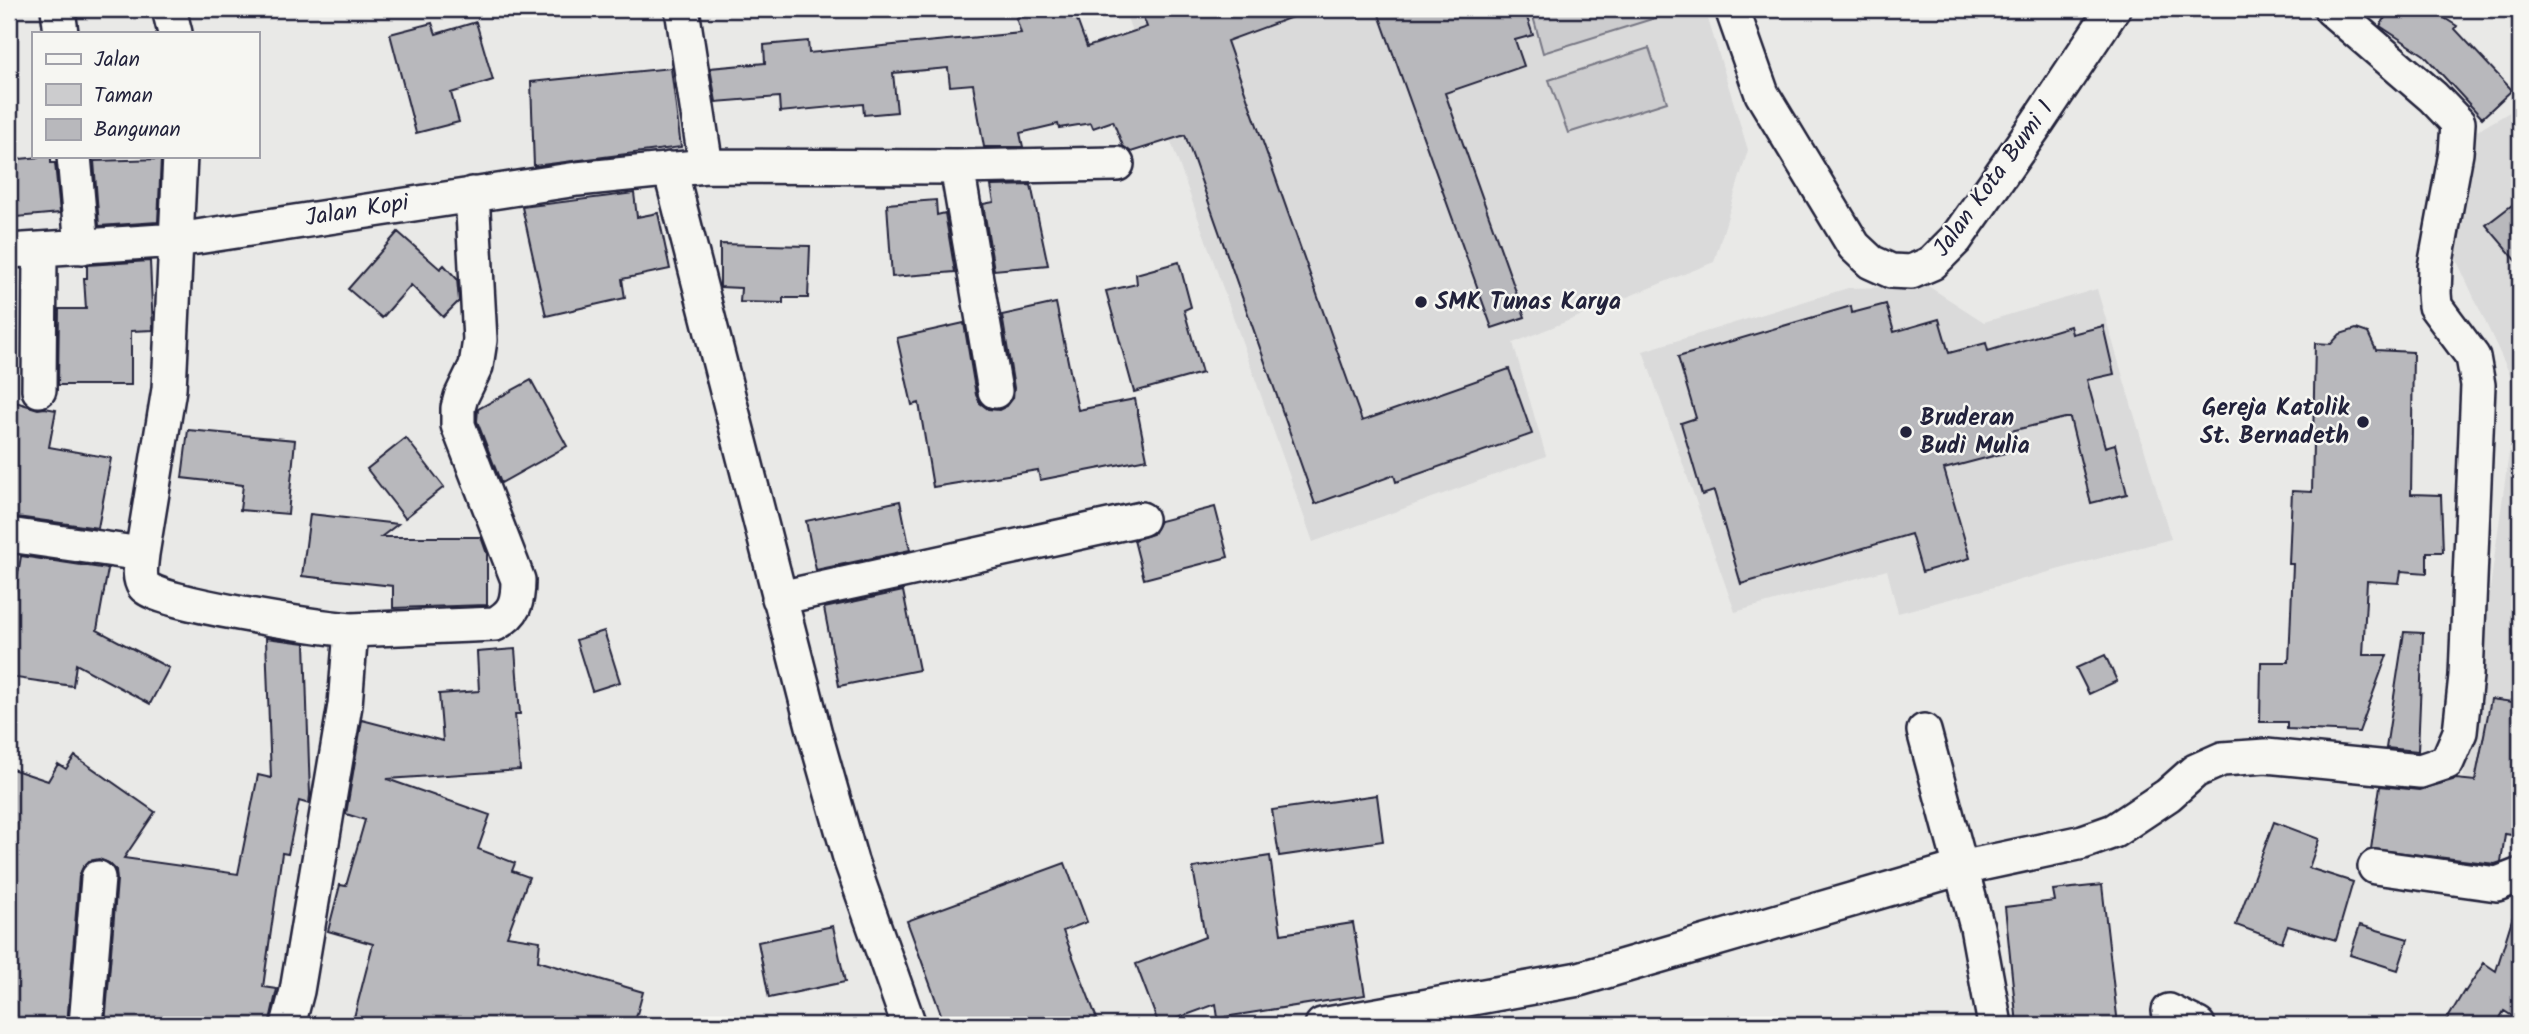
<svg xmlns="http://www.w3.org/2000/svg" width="2529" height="1034" font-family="Kalam,sans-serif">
	<rect width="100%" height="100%" fill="#e9e9e7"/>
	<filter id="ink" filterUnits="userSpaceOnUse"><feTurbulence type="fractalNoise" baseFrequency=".0143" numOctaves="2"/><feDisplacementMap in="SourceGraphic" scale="14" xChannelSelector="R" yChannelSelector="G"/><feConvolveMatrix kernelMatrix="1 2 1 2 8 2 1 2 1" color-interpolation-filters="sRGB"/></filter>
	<g filter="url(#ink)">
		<path fill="#dadada" d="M 1124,9 L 1705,9 L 1748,150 L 1714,262 L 1513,343 L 1546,456 L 1313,542 Z
			M 2520,106 L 2520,396 L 2449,244 L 2477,131 Z
			M 1928,286 L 1984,322 L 2097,289 L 2171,539 L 1898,613 L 1887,570 L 1735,612 L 1643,351 L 1848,288 Z
			M 2520,427 L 2520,809 L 2485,787 L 2463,782 L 2512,431 Z"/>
		<path fill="#ccccce" stroke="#777784" stroke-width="2" d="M 1531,9 L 1684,9 L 1543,53 Z
			M 1649,48 L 1667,102 L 1568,133 L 1549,80 Z"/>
		<path fill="#b8b8bc" stroke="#22223b" stroke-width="2" d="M 1043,9 L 1073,9 L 1087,47 L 1147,27 L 1140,9 L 1305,9 L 1306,12 L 1227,41 L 1362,421 L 1509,369 L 1532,434 L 1396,482 L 1394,475 L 1315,504 L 1185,135 L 1131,152 L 1123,146 L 1113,121 L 1093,128 L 1091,123 L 1059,128 L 1058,124 L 1020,133 L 1023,147 L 984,147 L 973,84 L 950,86 L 948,68 L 893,73 L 897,112 L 864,115 L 863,104 L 780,112 L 779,97 L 716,102 L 710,68 L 765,63 L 764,45 L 808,41 L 809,53 L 1021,33 L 1016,18 Z
			M 1377,9 L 1524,9 L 1533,35 L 1515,40 L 1524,66 L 1445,93 L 1525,317 L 1492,328 Z
			M 2391,9 L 2430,9 L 2457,26 L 2455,29 L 2512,90 L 2482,118 L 2424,55 L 2380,26 Z
			M 476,22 L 493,80 L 451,93 L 459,122 L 416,133 L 390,34 L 432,23 L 436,34 Z
			M 671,68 L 681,147 L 534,166 L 531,82 Z
			M 51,156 L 51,163 L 55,163 L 60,213 L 16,217 L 16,215 L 9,215 L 9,160 Z
			M 161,159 L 158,222 L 99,226 L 94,161 Z
			M 1031,185 L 1048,265 L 994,270 L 983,204 L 994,202 L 991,186 Z
			M 634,193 L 637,217 L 658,213 L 670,269 L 622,279 L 625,298 L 546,316 L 522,207 Z
			M 2520,199 L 2520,265 L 2486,225 Z
			M 936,200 L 937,215 L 945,213 L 955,272 L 892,277 L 887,204 Z
			M 398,232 L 440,269 L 444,265 L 457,279 L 459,301 L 443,317 L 411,285 L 382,318 L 348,289 Z
			M 720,244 L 810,246 L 808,298 L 783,298 L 783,303 L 740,302 L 741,288 L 720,287 Z
			M 150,261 L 153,330 L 131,331 L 131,385 L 58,385 L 59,309 L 86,309 L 84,278 L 87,278 L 87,265 Z
			M 1179,262 L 1191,307 L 1184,310 L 1202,373 L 1134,392 L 1106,291 L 1137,284 L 1136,274 Z
			M 1056,303 L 1078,410 L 1135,399 L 1147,459 L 1040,480 L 1038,470 L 933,487 L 919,403 L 912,405 L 897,338 L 964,323 L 976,395 L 980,403 L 988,409 L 999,410 L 1007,406 L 1013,398 L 1014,388 L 1002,315 Z
			M 1886,304 L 1894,332 L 1939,319 L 1949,353 L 1986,343 L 1988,351 L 2070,326 L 2072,334 L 2103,326 L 2114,374 L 2087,380 L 2105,447 L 2115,444 L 2127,494 L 2091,503 L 2070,418 L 2065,418 L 2011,431 L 2016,450 L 1944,469 L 1970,558 L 1922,572 L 1911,534 L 1741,584 L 1714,491 L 1702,495 L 1681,423 L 1696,418 L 1678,357 L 1851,306 L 1852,313 Z
			M 2356,329 L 2368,333 L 2376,350 L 2413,352 L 2411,494 L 2441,495 L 2443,552 L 2427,552 L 2427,573 L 2401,571 L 2399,583 L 2367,581 L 2363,655 L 2387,655 L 2359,732 L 2287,729 L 2287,722 L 2260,722 L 2261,662 L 2289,662 L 2293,564 L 2289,564 L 2292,491 L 2312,492 L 2315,343 L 2331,344 L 2340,334 Z
			M 531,380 L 567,446 L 501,483 L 477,421 L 478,409 Z
			M 9,400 L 38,409 L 45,408 L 56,410 L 49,447 L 111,458 L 98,528 L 9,516 Z
			M 188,430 L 295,440 L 288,514 L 240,510 L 243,485 L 182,478 Z
			M 406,438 L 444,487 L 405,518 L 367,469 Z
			M 900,501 L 910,550 L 816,570 L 806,521 Z
			M 1215,507 L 1228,557 L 1144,579 L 1134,540 L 1153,534 L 1160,521 Z
			M 310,514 L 398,524 L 381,537 L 481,537 L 487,554 L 487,605 L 393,608 L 393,586 L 302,576 Z
			M 21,556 L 108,569 L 97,630 L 169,668 L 150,704 L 76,664 L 73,686 L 9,677 L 9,596 L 14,598 Z
			M 903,591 L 919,670 L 839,686 L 824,608 Z
			M 604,631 L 620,682 L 592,691 L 576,640 Z
			M 2404,632 L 2423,633 L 2418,751 L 2386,748 Z
			M 266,638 L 305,643 L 310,795 L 309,804 L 299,801 L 288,854 L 282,853 L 263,987 L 277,989 L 269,1025 L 105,1025 L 117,880 L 116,870 L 109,863 L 99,859 L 89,861 L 83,867 L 79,876 L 67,1025 L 9,1025 L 9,768 L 48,781 L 58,764 L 66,769 L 75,756 L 155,812 L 124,858 L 238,874 L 258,775 L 271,778 Z
			M 515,649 L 520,714 L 515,714 L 520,770 L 387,779 L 490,815 L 478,849 L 515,863 L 512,871 L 529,877 L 507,936 L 540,941 L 538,961 L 643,992 L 634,1025 L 352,1025 L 373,944 L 328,931 L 340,885 L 346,886 L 365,820 L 346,814 L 362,720 L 443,741 L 439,694 L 479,691 L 477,652 Z
			M 2105,655 L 2117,681 L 2089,694 L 2076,668 Z
			M 2491,699 L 2520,703 L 2520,780 L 2512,835 L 2505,834 L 2501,862 L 2495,864 L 2371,849 L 2380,786 L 2419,790 L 2456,779 L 2475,781 Z
			M 1377,795 L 1383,841 L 1279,856 L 1272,810 Z
			M 2274,822 L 2319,839 L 2309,868 L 2353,882 L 2336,940 L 2288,926 L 2282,942 L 2236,925 Z
			M 1270,856 L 1281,934 L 1353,923 L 1365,995 L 1218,1018 L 1216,1004 L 1159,1025 L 1136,964 L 1205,937 L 1193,868 Z
			M 1065,863 L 1087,922 L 1063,931 L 1097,1019 L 1080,1025 L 945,1025 L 907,921 Z
			M 2102,885 L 2118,1025 L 2017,1025 L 2005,907 L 2055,901 L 2053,890 Z
			M 2514,913 L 2520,914 L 2520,1021 L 2504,1011 L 2496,1025 L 2444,1025 L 2464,991 L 2465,992 L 2484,963 L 2496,971 Z
			M 2360,925 L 2408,939 L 2398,970 L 2350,955 Z
			M 833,926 L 845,982 L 769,998 L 758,942 Z"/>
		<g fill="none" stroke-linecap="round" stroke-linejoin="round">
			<defs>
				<path id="street" d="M 58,9 L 61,33
					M 169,9 L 175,33
					M 682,9 L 706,166 L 957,167 L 1117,164
					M 1732,9 L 1762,94 L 1854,246 L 1871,262 L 1891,271 L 1911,272 L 1932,263 L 1956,239 L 2035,126 L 2113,9
					M 74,156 L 82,247
					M 180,156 L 169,389 L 142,554 C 141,565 138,577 144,586 C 158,604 321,627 351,630 L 345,705 L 297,991 L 288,1025
					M 957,167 L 995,391
					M 670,169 L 815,734 L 851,861 L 909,1025
					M 9,251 L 177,240 L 577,179 L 706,166
					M 39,390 L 40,250
					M 9,535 L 142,554
					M 779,598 L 1141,519
					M 351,630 L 495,624 C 515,613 518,602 518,580 L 458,425 L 458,408 L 461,397 L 476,366 L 480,340 L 472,194
					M 1924,731 L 1961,868 L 2083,842 L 2114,831 L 2168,795 L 2195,771 L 2222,759 L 2266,756 L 2420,771 L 2447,762 L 2460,732 L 2466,676 L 2478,385 L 2473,357 L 2435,306 L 2434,293 L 2435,267 L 2456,153 L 2458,123 L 2433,97 L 2331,9
					M 2375,867 L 2497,884 L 2520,875
					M 2169,1011 L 2198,1025
					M 86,1025 L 98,878
					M 1322,1025 L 1579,979 L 1961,868 L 1977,927 L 1995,1025"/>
			</defs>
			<use href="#street" stroke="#22223b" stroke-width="38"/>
			<use href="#street" stroke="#f6f6f2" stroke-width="33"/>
		</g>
	</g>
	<g fill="#22223b" stroke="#f6f6f2" stroke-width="2.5">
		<circle cx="1421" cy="302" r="7"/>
		<circle cx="2363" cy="422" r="7"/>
		<circle cx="1906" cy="432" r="7"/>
	</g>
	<g text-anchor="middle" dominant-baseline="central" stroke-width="5" stroke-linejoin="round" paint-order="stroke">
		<g font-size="24" fill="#22223b" stroke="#f6f6f2">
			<text transform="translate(1994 179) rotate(-54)">Jalan Kota Bumi 1</text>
			<text transform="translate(357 211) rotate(-9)">Jalan Kopi</text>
		</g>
		<g font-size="24" font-weight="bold" fill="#22223b" stroke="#f6f6f2" text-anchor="start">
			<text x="1435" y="302">SMK Tunas Karya</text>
			<text x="2349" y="408" text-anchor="end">Gereja Katolik<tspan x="2349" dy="28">St. Bernadeth</tspan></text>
			<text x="1920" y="418">Bruderan<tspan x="1920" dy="28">Budi Mulia</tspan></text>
		</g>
	</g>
	<rect width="2529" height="1034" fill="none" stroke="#f6f6f2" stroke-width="35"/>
	<rect x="18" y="18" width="2494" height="999" fill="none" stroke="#22223b" stroke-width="2.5" filter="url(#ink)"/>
	<rect x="32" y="32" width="228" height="126" fill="#f6f6f2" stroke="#a1a1a9" stroke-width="2"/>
	<rect x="46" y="54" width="35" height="10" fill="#f6f6f2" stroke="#a1a1a9" stroke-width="2"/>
	<text x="94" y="66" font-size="21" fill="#22223b">Jalan</text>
	<rect x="46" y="84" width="35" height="21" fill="#ccccce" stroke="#a1a1a9" stroke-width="2"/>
	<text x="94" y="102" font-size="21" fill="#22223b">Taman</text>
	<rect x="46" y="119" width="35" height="21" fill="#b8b8bc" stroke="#a1a1a9" stroke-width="2"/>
	<text x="94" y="136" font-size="21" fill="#22223b">Bangunan</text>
</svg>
